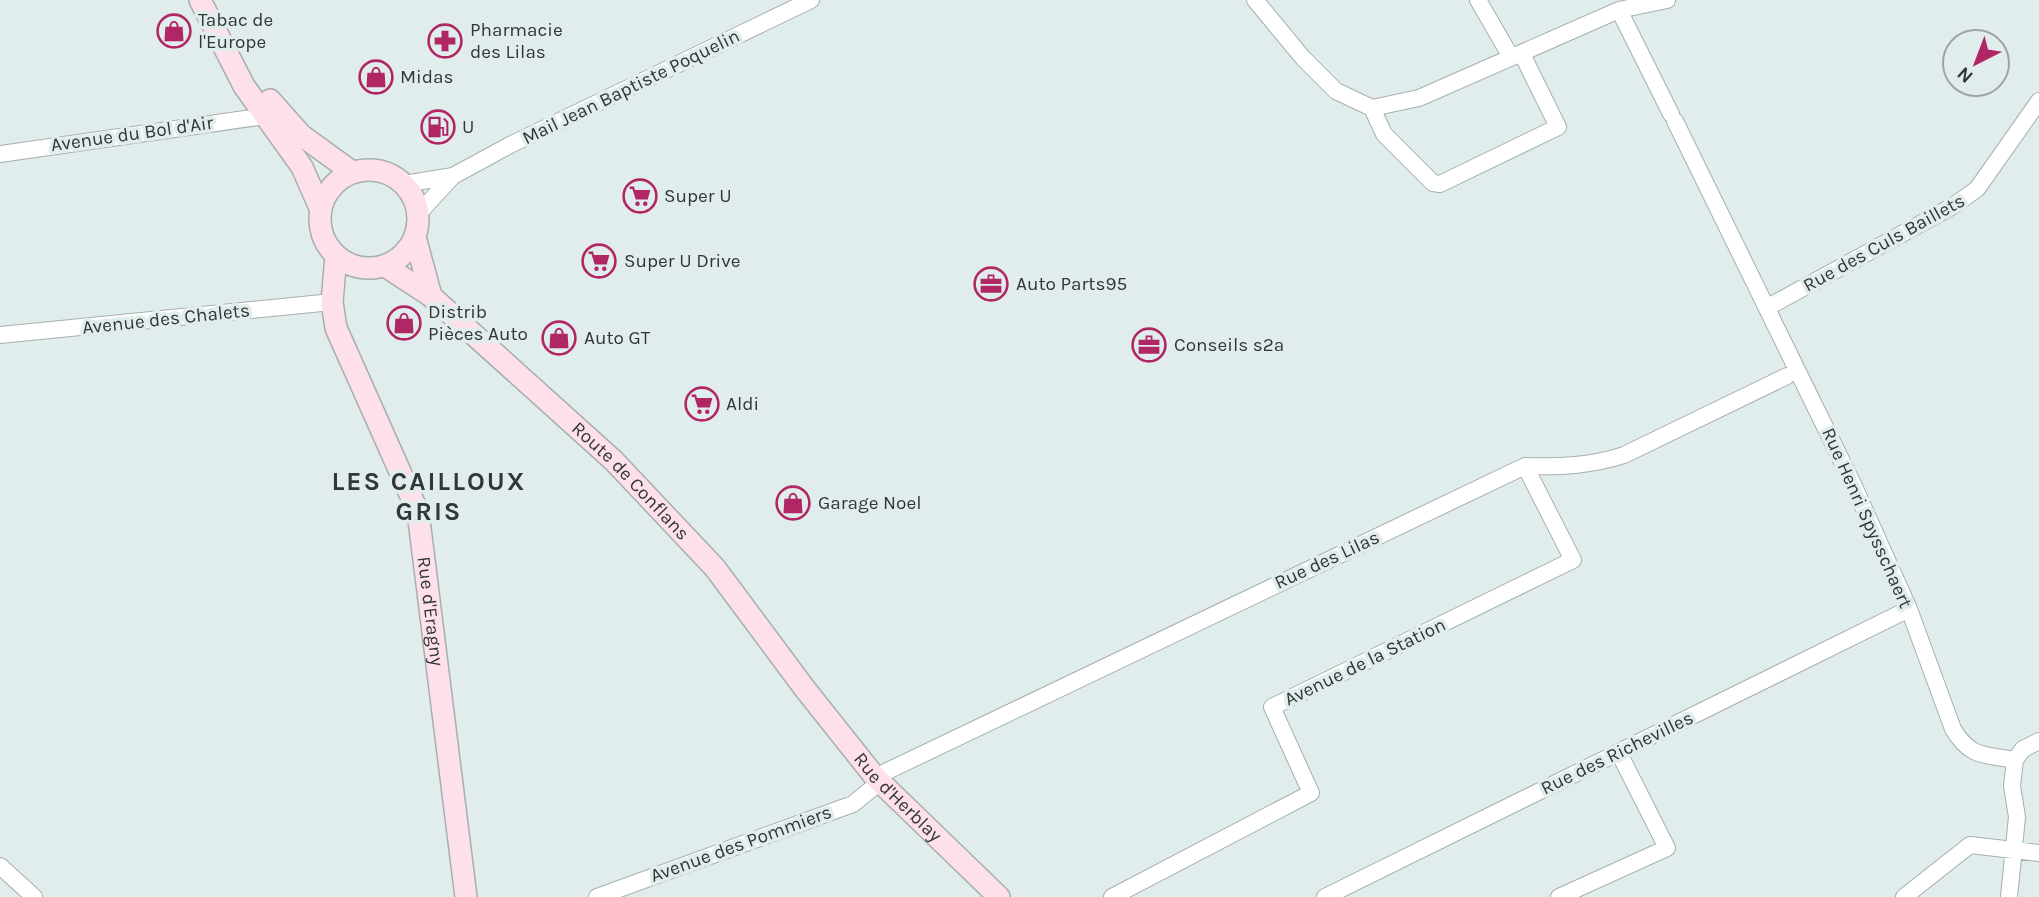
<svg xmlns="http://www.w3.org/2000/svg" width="2039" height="897" font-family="Karla,sans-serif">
	<rect width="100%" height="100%" fill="#e1edec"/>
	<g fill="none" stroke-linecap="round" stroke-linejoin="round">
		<defs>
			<path id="minor" d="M 1255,0 L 1303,58 L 1336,91 L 1372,108
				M 1478,0 L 1511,57
				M 1619,10 L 1671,114
				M 1372,108 L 1384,134 L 1433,183 L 1440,184 L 1558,127 L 1522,54
				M 1372,108 L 1419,98 L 1619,10 L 1667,0
				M 1675,121 L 1853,484 L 1909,609 L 1953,729 C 1971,759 1985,754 2015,760
				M 0,154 L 265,116
				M 404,184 L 453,176
				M 418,214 L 453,176 L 510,145 L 811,0
				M 1768,307 L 1953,206 L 1977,189 L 2039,101
				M 0,335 L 332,302
				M 875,777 L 1525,466 C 1560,467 1590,466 1624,455 L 1787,376
				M 0,866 L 34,897
				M 597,897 L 853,804 L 880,782
				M 1112,897 L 1311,793 L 1272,707 L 1573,560 L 1525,466
				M 1325,897 L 1909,609
				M 1559,897 L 1667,848 L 1619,753
				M 1904,897 L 1970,845 L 2039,853
				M 2009,897 L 2017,817 L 2012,786 L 2015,760 L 2023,749 L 2039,741"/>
			<g id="secondary">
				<path d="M 200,0 L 244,86 L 302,167 L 320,208"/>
				<path d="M 270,100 L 301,135 L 352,172"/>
				<circle cx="369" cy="219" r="49"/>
				<path d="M 415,237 L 431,296"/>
				<path id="s1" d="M 336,256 L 332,302 L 336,328 L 418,512 L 466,897"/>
				<path id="s2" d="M 385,266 L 431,296 L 614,461 L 715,568 L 805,689 L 875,777 L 999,897"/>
			</g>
		</defs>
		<use href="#minor" stroke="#a5b0ae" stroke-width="18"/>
		<use href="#secondary" stroke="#a5b0ae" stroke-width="24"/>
		<use href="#minor" stroke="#fff" stroke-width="16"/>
		<use href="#secondary" stroke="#fee0ea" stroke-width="21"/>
	</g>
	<defs>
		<symbol id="shop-ring" viewBox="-11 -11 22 22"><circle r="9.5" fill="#e1edec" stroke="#b12664" stroke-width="1.5"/><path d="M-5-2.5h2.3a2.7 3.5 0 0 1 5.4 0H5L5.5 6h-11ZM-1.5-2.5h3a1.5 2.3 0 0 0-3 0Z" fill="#b12664"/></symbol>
		<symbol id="pharmacy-ring" viewBox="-11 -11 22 22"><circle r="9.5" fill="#e1edec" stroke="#b12664" stroke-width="1.5"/><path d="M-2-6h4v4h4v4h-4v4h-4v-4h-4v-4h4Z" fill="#b12664"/></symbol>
		<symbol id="fuel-ring" viewBox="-11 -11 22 22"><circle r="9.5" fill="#e1edec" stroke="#b12664" stroke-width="1.5"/><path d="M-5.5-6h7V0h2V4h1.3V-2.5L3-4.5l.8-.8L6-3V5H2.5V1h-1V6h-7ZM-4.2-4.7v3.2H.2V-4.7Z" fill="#b12664"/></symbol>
		<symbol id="supermarket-ring" viewBox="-11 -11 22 22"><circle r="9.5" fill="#e1edec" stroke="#b12664" stroke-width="1.5"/><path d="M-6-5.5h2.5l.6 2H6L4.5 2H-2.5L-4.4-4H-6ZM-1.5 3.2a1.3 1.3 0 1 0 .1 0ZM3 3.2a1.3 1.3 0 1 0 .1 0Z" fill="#b12664"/></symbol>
		<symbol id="office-ring" viewBox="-11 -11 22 22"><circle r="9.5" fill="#e1edec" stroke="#b12664" stroke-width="1.5"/><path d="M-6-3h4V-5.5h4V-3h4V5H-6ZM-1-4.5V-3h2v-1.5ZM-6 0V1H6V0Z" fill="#b12664"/></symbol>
	</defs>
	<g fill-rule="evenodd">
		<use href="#shop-ring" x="155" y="12" width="38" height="38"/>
		<use href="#pharmacy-ring" x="426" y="22" width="38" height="38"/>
		<use href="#shop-ring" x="357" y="58" width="38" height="38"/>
		<use href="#fuel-ring" x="419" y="108" width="38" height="38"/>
		<use href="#supermarket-ring" x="621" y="177" width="38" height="38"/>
		<use href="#supermarket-ring" x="580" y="242" width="38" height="38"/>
		<use href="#office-ring" x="972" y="265" width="38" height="38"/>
		<use href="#shop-ring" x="385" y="304" width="38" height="38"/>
		<use href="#shop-ring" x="540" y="319" width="38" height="38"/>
		<use href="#office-ring" x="1130" y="326" width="38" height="38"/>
		<use href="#supermarket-ring" x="683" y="385" width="38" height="38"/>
		<use href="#shop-ring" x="774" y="484" width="38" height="38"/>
	</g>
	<g text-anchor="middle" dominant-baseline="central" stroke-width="7" stroke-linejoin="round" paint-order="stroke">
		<g font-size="19" fill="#323636" stroke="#e1edec" text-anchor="start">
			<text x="198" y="20">Tabac de<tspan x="198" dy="22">l'Europe</tspan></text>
			<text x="470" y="30">Pharmacie<tspan x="470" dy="22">des Lilas</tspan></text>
			<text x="400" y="77">Midas</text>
			<text x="462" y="127">U</text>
			<text x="664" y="196">Super U</text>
			<text x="624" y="261">Super U Drive</text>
			<text x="1016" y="284">Auto Parts95</text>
			<text x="428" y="312">Distrib<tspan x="428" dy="22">Pièces Auto</tspan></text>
			<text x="584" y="338">Auto GT</text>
			<text x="1174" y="345">Conseils s2a</text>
			<text x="726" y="404">Aldi</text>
			<text x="818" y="503">Garage Noel</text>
		</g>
		<g font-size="19" fill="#323636" stroke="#e1edec">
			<text transform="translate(631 87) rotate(-26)">Mail Jean Baptiste Poquelin</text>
			<text transform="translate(132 134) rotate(-8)">Avenue du Bol d'Air</text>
			<text transform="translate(1884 243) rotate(-29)">Rue des Culs Baillets</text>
			<text transform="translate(166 319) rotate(-6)">Avenue des Chalets</text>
			<text stroke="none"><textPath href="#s2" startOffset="327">Route de Conflans</textPath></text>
			<text transform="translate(1867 518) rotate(66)">Rue Henri Spysschaert</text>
			<text transform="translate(1327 560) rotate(-25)">Rue des Lilas</text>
			<text stroke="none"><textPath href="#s1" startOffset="374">Rue d'Eragny</textPath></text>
			<text transform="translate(1365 662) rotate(-26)">Avenue de la Station</text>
			<text transform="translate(1617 753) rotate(-26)">Rue des Richevilles</text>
			<text stroke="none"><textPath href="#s2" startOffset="742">Rue d'Herblay</textPath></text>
			<text transform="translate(741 844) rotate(-20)">Avenue des Pommiers</text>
		</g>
		<g font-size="26" font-weight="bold" letter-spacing="2" fill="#323636" stroke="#e1edec">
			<text x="429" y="481">LES CAILLOUX<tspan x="429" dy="30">GRIS</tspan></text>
		</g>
	</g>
	<g transform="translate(1976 63) rotate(222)"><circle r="33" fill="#e1edec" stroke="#9ba4a3" stroke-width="2"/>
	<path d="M0-5L12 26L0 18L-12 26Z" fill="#b12664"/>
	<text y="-10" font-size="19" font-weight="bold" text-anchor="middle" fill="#323636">N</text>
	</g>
</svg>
